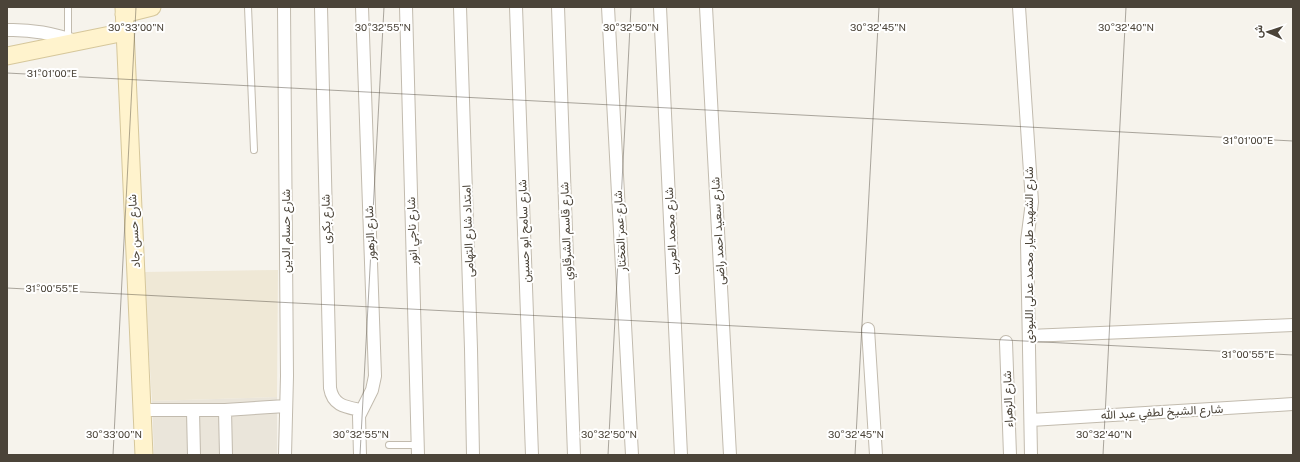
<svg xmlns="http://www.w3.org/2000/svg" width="1300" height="462" font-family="'Public Sans',Vazirmatn,sans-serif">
	<rect width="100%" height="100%" fill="#f6f3ec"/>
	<path fill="#eae5da" d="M 277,397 L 277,455 L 154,455 L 152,401 Z"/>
	<path fill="#efe8d6" d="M 278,270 L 277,397 L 152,401 L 144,272 Z"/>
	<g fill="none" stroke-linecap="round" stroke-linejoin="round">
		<defs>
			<path id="lane" d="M 68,7 L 68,39
				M 248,7 L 254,150
				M 389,445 L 418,445"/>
			<path id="street" d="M 284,7 L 287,376 L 285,455
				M 321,7 L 330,388 C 333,406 346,407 361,410
				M 406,7 L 418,455
				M 460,7 L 471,349 L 473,455
				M 516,7 L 532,455
				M 558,7 L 574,455
				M 608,7 L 632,455
				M 660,7 L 681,455
				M 706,7 L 730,455
				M 1019,7 L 1032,202 L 1027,241 L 1031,455
				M 7,30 C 32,29 53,34 76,41
				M 868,329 L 876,455
				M 1029,336 L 1293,325
				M 1006,342 L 1010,455
				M 142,410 L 225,410 L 286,406
				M 225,410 L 226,455
				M 193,411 L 194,455
				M 1031,420 L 1293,404
				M 360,455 L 359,416 L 372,390 L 375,376 L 362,7"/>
			<path id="secondary" d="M 124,7 L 144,455
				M 124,14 L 152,7
				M 7,56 L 125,32"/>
		</defs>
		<use href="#lane" stroke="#c2bbae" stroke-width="8"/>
		<use href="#street" stroke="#c2bbae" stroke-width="14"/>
		<use href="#secondary" stroke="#d6c79b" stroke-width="19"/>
		<use href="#lane" stroke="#fff" stroke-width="6"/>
		<use href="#street" stroke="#fff" stroke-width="12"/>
		<use href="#secondary" stroke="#fff3cd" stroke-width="17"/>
	</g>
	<path fill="none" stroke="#4b4439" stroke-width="1" stroke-opacity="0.45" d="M 7,73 L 1293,141M 7,288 L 1293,355M 113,455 L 136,7M 360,455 L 384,7M 608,455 L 631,7M 855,455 L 879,7M 1103,455 L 1126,7"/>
	<g text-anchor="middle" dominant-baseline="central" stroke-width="4" stroke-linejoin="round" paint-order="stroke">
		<g font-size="12" fill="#4b4439" stroke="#fff">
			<text transform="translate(326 219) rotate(-91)">شارع بكرى</text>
			<text transform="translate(134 231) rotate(-93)">شارع حسن جاد</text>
			<text transform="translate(286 231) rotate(-90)">شارع حسام الدين</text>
			<text transform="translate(412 231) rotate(-92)">شارع ناجي انور</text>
			<text transform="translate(468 231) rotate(-92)">امتداد شارع التهامى</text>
			<text transform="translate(524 231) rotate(-92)">شارع سامح ابو حسين</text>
			<text transform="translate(566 231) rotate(-92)">شارع قاسم الشرقاوي</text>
			<text transform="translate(620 231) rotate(-93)">شارع عمر المختار</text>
			<text transform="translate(671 231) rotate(-93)">شارع محمد العربى</text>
			<text transform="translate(718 231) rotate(-93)">شارع سعيد احمد راضى</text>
			<text transform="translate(370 233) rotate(-92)">شارع الزهور</text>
			<text transform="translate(1029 255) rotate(-90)">شارع الشهيد طيار محمد عدلى اللبودى</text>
			<text transform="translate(1008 399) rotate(-92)">شارع الزهراء</text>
			<text transform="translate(1162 412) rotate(-3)">شارع الشيخ لطفي عبد الله</text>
		</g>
	</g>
	<g font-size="10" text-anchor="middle" fill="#4b4439" stroke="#fff" stroke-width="4" stroke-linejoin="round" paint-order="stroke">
		<text x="136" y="31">30°33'00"N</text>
		<text x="383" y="31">30°32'55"N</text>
		<text x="631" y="31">30°32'50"N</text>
		<text x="878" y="31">30°32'45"N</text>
		<text x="1126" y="31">30°32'40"N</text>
		<text x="52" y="77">31°01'00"E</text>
		<text x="1248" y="144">31°01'00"E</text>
		<text x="52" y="292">31°00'55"E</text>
		<text x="1248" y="358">31°00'55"E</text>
		<text x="114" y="438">30°33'00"N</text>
		<text x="361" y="438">30°32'55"N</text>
		<text x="609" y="438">30°32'50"N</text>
		<text x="856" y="438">30°32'45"N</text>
		<text x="1104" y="438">30°32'40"N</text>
	</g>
	<rect width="1300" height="462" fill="none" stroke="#4b4439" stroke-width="16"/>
	<g transform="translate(1268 32) rotate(273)" stroke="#ffffff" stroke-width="3" paint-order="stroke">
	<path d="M0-3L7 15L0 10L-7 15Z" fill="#4b4439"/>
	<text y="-6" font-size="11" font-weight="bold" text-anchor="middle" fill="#4b4439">ش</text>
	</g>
</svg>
